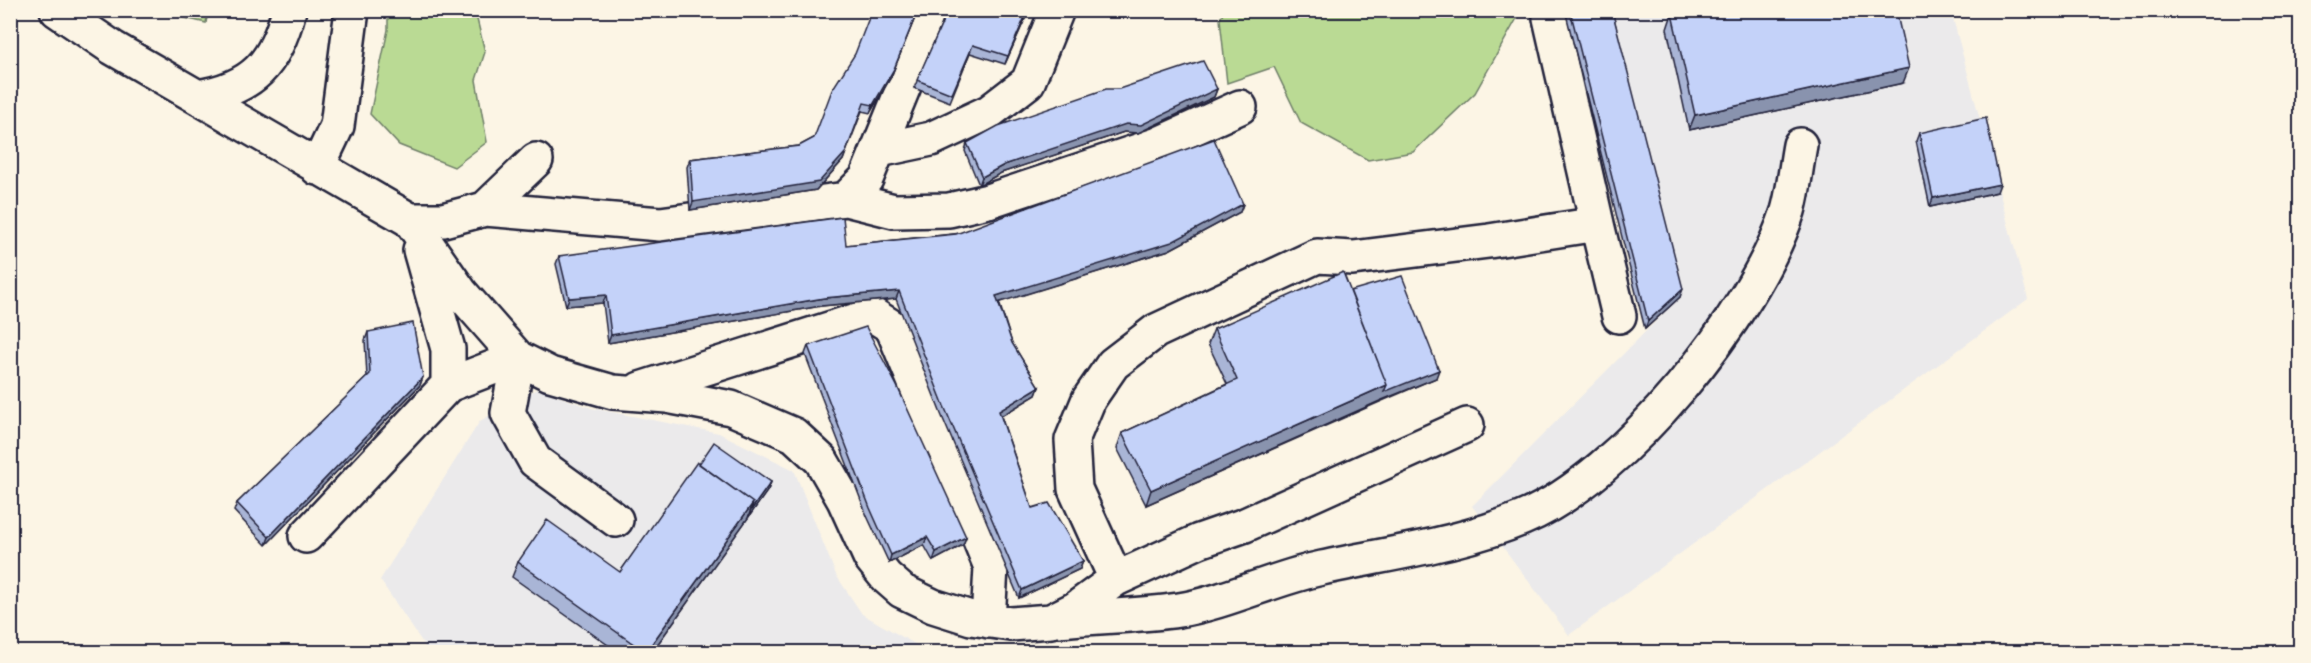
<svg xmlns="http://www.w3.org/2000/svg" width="2311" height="663" font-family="Caveat,sans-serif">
	<rect width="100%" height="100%" fill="#fcf5e5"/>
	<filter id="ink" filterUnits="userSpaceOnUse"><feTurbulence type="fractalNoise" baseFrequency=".0167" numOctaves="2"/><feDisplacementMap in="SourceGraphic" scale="12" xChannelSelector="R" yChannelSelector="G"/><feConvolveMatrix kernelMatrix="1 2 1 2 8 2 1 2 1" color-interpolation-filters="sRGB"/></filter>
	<g filter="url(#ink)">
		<path fill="#ebeaeb" d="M 1607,11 L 1951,11 L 2028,299 L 1569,635 L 1472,506 L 1680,297 Z
			M 537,389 L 591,408 L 719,433 L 794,470 L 836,575 L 862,614 L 929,652 L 429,652 L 380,580 L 480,421 Z"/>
		<path fill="#bada94" stroke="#6e7e68" stroke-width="1.5" d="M 1225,10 L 1521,10 L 1521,11 L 1475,93 L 1413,152 L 1368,160 L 1301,123 L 1274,67 L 1227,83 L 1220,19 Z
			M 171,11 L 208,11 L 206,23 L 173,15 Z
			M 388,11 L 475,11 L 485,52 L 476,80 L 487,142 L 454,167 L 399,145 L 370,114 L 388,30 Z"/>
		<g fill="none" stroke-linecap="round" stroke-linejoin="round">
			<defs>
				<path id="minor" d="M 57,10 L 113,48 L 410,220 L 461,293 L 518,358 L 550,374 L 613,392 L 667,396 L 731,408 L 794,435 L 821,460 L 844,500 L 870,557 L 886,577 L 902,591 L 933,606 L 971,618 L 1011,624 L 1051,621 L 1075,609 L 1116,579 L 1199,541 L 1245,525 L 1467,425
					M 198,97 C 253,88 275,64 289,10
					M 879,150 L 931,139 L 989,112 L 1028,82 L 1057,10
					M 317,168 L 337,126 L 352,10
					M 846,199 L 894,211 L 949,210 L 988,201 L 1156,145 L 1240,107
					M 485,209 L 536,160
					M 410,220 L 443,220 L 485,209 L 660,224 L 846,199 L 866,179 L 935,10
					M 1597,224 L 1619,316
					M 518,358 L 508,413 L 535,461 L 616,520
					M 448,385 L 518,358
					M 640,389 L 873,315 L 892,327 L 991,567 L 988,621
					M 306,536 L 448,385 L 448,349 L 420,250
					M 1116,579 L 1075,489 L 1072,440 L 1089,399 L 1113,364 L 1156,331 L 1317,256 L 1353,258 L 1489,241 L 1597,224 L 1550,18
					M 1059,620 C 1099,616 1140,616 1179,610 C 1228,602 1274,578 1322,568 C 1390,553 1458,545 1523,518 C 1623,477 1755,313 1788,211 C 1794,190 1796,166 1800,145"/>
			</defs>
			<use href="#minor" stroke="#22223b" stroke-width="38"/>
			<use href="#minor" stroke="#fcf5e5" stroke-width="33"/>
		</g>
		<path fill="#a9b5d6" stroke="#22223b" stroke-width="1.5" d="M 918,10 L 891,77 L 870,113 L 862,111 L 843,160 L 816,190 L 690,210 L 687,167 L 690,159 L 799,146 L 814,138 Z
			M 948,10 L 1029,10 L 1005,64 L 970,53 L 950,102 L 914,88 Z
			M 1565,10 L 1612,10 L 1680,297 L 1645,329 Z
			M 1672,14 L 1903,83 L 1689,130 L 1667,29 Z
			M 1119,89 L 1217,89 L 1214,97 L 1138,133 L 1124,132 L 1001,173 L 979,185 L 965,151 L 967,143 Z
			M 1919,133 L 1997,192 L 1930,207 L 1916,141 Z
			M 1243,204 L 1240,212 L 1169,250 L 999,302 L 1012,343 L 1039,387 L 1036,395 L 1001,416 L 1032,508 L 1083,561 L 1080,569 L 1019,598 L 941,414 L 896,299 L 821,306 L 608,343 L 603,303 L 566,306 L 556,264 L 559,256 L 846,245 Z
			M 1350,291 L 1436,378 L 1382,401 L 1146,505 L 1117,448 L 1122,433 L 1227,384 L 1208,344 L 1214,329 Z
			M 368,332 L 423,377 L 420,385 L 266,545 L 234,511 L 237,503 L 367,377 L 365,340 Z
			M 808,346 L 966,537 L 963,545 L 933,561 L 924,545 L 889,563 L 867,516 L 805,354 Z
			M 699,464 L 771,482 L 768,490 L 652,652 L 618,652 L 512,577 L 518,562 L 620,572 Z"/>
		<path fill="#8993ae" stroke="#22223b" stroke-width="1.5" d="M 918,10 L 891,77 L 870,113 L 873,105 Z
			M 1028,10 L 1029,10 L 1005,64 L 1008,56 Z
			M 1909,68 L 1903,83 L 1689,130 L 1695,115 Z
			M 1217,89 L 1214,97 L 1138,133 L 1124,132 L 1001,173 L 979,185 L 982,177 L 1004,165 Z
			M 846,152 L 843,160 L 816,190 L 690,210 L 693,202 Z
			M 2000,184 L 1997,192 L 1930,207 L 1933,198 Z
			M 1243,204 L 1240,212 L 1169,250 L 994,304 L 996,296 Z
			M 1683,289 L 1680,297 L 1645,329 L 1648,321 Z
			M 899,291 L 896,299 L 821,306 L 608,343 L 611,335 L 824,298 Z
			M 606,295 L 603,303 L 566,306 L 569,298 Z
			M 1439,370 L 1436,378 L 1382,400 L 1146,505 L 1151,490 L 1387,385 Z
			M 423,377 L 420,385 L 266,545 L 269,537 Z
			M 1039,387 L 1036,395 L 996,419 L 999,411 Z
			M 771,482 L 768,490 L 748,518 L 751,510 Z
			M 753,503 L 748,518 L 652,652 L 646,652 Z
			M 927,537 L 924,545 L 889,563 L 891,555 Z
			M 966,537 L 963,545 L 933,561 L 936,552 Z
			M 1083,561 L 1080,569 L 1019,598 L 1022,590 Z"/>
		<path fill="#c4d2f9" stroke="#22223b" stroke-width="1.5" d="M 872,10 L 918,10 L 894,69 L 873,105 L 864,103 L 846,152 L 819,182 L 693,202 L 690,159 L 799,146 L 814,138 L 832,90 L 855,54 Z
			M 948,10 L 1028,10 L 1008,56 L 973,45 L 952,94 L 917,80 Z
			M 1570,10 L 1612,10 L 1683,289 L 1648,321 Z
			M 1686,10 L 1896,10 L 1909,68 L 1695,115 L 1672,14 Z
			M 1203,61 L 1217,89 L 1141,125 L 1126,124 L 1004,165 L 982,177 L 967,143 L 998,126 L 1106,89 L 1119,89 Z
			M 1986,118 L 2000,184 L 1933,198 L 1919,133 Z
			M 1214,139 L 1243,204 L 1172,242 L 996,296 L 1012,343 L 1039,387 L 999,411 L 1032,508 L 1049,503 L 1083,561 L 1022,590 L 944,406 L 899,291 L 824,298 L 611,335 L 606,295 L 569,298 L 559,256 L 843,217 L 846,245 L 956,234 Z
			M 1343,272 L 1387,385 L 1151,490 L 1122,433 L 1237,380 L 1214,329 Z
			M 1402,276 L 1439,370 L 1384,392 L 1387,385 L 1350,291 Z
			M 413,323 L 423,377 L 269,537 L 237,503 L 370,374 L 368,332 Z
			M 866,327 L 897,386 L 966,537 L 936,552 L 927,537 L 891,555 L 870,508 L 808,346 Z
			M 714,442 L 771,482 L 751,510 L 753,503 L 699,464 Z
			M 697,462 L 753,503 L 646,652 L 645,652 L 518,562 L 547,520 L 620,572 Z"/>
	</g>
	<rect width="2311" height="663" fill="none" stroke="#fcf5e5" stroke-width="36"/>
	<rect x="18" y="18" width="2275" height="627" fill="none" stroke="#22223b" stroke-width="2" filter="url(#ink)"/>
</svg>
